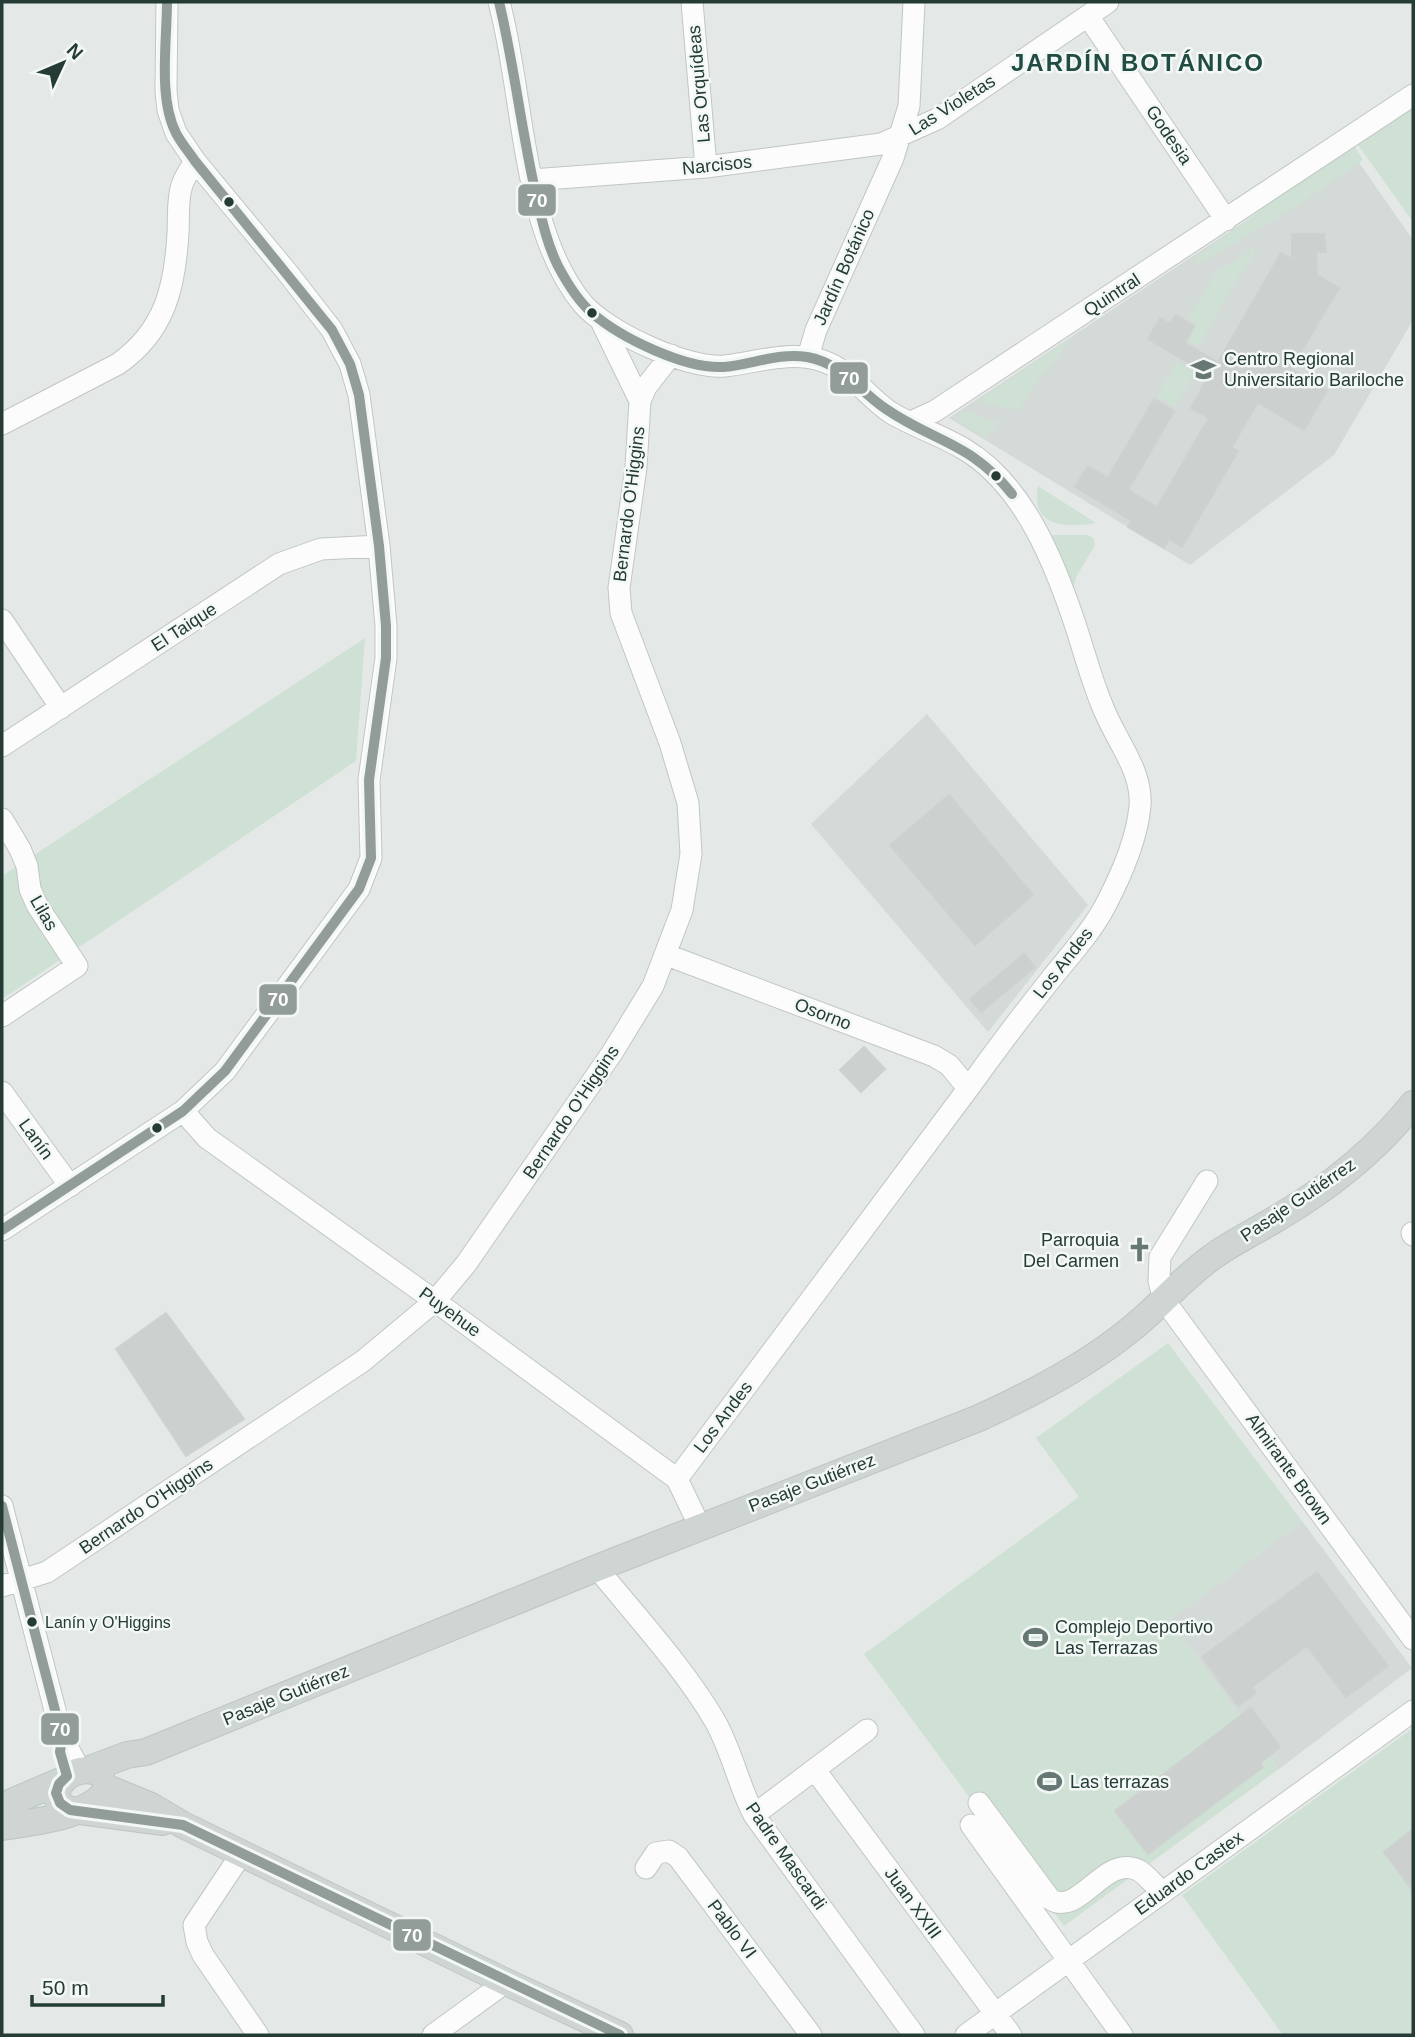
<svg xmlns="http://www.w3.org/2000/svg" width="1415" height="2037" font-family="Helvetica,sans-serif">
	<rect width="100%" height="100%" fill="#e4e9e7"/>
	<path fill="#d3dad7" d="M 1351,151 L 1413,240 L 1413,320 L 1334,455 L 1190,565 L 949,418 Z
		M 927,714 L 1088,905 L 988,1032 L 811,824 Z
		M 1302,1521 L 1412,1668 L 1279,1769 L 1169,1620 Z"/>
	<path fill="#cfe1d5" d="M 1413,108 L 1413,222 L 1358,145 Z
		M 1355,147 L 1363,160 L 1294,208 L 1198,264 L 1195,258 L 1323,164 Z
		M 1254,248 L 1256,252 L 1239,276 L 1198,346 L 1188,340 L 1198,324 L 1188,318 L 1217,272 Z
		M 1074,336 L 1035,384 L 1019,411 L 978,401 Z
		M 1177,362 L 1195,372 L 1175,407 L 1157,396 Z
		M 968,412 L 998,423 L 984,437 L 956,419 L 961,414 Z
		M 1038,486 L 1096,523 C 1066,528 1030,528 1038,486 Z
		M 1050,535 L 1087,535 L 1093,538 L 1095,545 L 1076,577 L 1072,596 Z
		M 365,638 L 356,761 L 2,999 L 2,876 Z
		M 1168,1343 L 1302,1521 L 1169,1620 L 1279,1769 L 1064,1926 L 864,1654 L 1079,1497 L 1036,1438 Z
		M 1413,1728 L 1413,2035 L 1283,2035 L 1182,1895 Z"/>
	<path fill="#ccd0cf" stroke="#cdd2d0" stroke-width="2" d="M 1292,234 L 1324,234 L 1326,252 L 1316,252 L 1317,275 L 1339,288 L 1291,369 L 1327,390 L 1304,430 L 1258,402 L 1231,448 L 1238,451 L 1182,547 L 1169,539 L 1164,548 L 1128,527 L 1132,521 L 1075,487 L 1088,466 L 1108,478 L 1154,399 L 1174,411 L 1128,490 L 1157,507 L 1209,418 L 1191,408 L 1209,375 L 1148,339 L 1160,318 L 1170,324 L 1176,315 L 1194,326 L 1185,343 L 1218,362 L 1281,253 L 1292,259 Z
		M 949,795 L 1033,895 L 975,945 L 890,845 Z
		M 1024,954 L 1035,967 L 981,1012 L 970,999 Z
		M 864,1047 L 885,1069 L 861,1092 L 840,1070 Z
		M 166,1313 L 244,1419 L 186,1456 L 116,1349 Z
		M 1317,1572 L 1388,1666 L 1346,1697 L 1307,1646 L 1252,1687 L 1256,1693 L 1238,1706 L 1202,1657 Z
		M 1251,1708 L 1280,1747 L 1260,1763 L 1263,1767 L 1148,1854 L 1115,1811 Z
		M 1413,1829 L 1413,1891 L 1384,1852 Z"/>
	<g fill="none" stroke-linecap="round" stroke-linejoin="round">
		<defs>
			<path id="minor" d="M 499,2 C 524,93 521,230 583,304 C 607,332 689,370 725,366 C 758,362 791,350 823,361 C 854,372 867,398 893,414 C 916,427 942,436 964,449 C 1025,485 1056,566 1077,630 C 1085,655 1092,681 1102,705 C 1114,738 1143,770 1140,806 C 1137,840 1120,878 1104,908 C 1090,934 1069,956 1051,979 C 1024,1013 998,1047 973,1082 C 874,1214 776,1347 677,1479
				M 692,2 L 706,167
				M 1088,16 L 1226,220
				M 532,180 L 706,167 L 881,144 L 937,119 L 1108,2
				M 601,321 L 640,401
				M 808,357 L 816,330 L 893,158 L 909,106 L 914,2
				M 911,422 L 935,411 L 1413,95
				M 2,424 L 118,364 C 165,331 175,287 178,233 C 179,217 177,199 182,185 C 185,176 191,168 195,161
				M 2,620 L 61,708
				M 2,746 L 279,564 L 321,549 L 379,546
				M 2,819 L 20,849 L 27,866 L 30,889 L 37,905 L 77,966 L 2,1016
				M 667,955 L 934,1056 L 949,1065 L 968,1088
				M 2,1092 L 70,1186
				M 183,1111 L 207,1138 L 435,1301 L 677,1479 L 700,1527
				M 1207,1181 L 1160,1257 L 1159,1281 L 1164,1300 L 1413,1639
				M 2,1230 L 183,1111 L 225,1071 L 359,889 L 371,858 L 369,780 L 386,658 L 386,626 L 379,546 L 359,395 L 350,364 L 332,330 L 287,272 L 195,161 L 176,133 L 168,110 L 166,91 L 167,2
				M 1412,1233 L 1413,1235
				M 2,1506 L 62,1737 L 80,1771
				M 597,1568 C 636,1616 684,1668 715,1721 C 732,1751 738,1784 754,1815 L 914,2035
				M 2,1586 L 47,1572 L 363,1361 L 435,1301 L 466,1264 L 612,1053 L 653,986 L 682,910 L 691,854 L 688,803 L 670,743 L 621,613 L 619,588 L 636,467 L 640,401 L 646,387 L 671,355
				M 815,1770 L 1011,2035
				M 979,1803 L 1050,1899 C 1079,1918 1104,1854 1138,1870 C 1146,1874 1155,1886 1162,1892
				M 754,1815 L 867,1730
				M 971,1825 L 1122,2035
				M 242,1853 L 194,1925 L 197,1942 L 203,1955 L 258,2035
				M 646,1868 L 656,1853 L 669,1851 L 678,1857 L 811,2035
				M 433,2035 L 506,1982
				M 966,2035 L 1413,1711"/>
			<path id="major" d="M 87,1770 L 127,1755 L 146,1752 L 597,1568 L 979,1418 C 1032,1394 1086,1366 1131,1329 C 1160,1306 1184,1276 1215,1255 C 1235,1241 1258,1230 1279,1217 C 1330,1187 1376,1150 1413,1104
				M 107,1788 L 151,1806 L 183,1825 L 506,1982 L 620,2035
				M 2,1806 L 61,1781
				M 76,1811 C 35,1804 68,1757 101,1774
				M 80,1811 L 163,1822
				M 2,1827 C 31,1822 93,1817 107,1788"/>
		</defs>
		<use href="#minor" stroke="#c1c6c4" stroke-width="23"/>
		<use href="#major" stroke="#bdc5c3" stroke-width="28"/>
		<use href="#minor" stroke="#fbfcfb" stroke-width="21"/>
		<use href="#major" stroke="#ced5d3" stroke-width="26"/>
		<defs>
			<path id="bus-1" d="M 499,2 C 514,64 521,128 535,190 C 541,216 546,242 558,266 C 567,283 578,301 592,313 C 621,338 685,369 723,367 C 751,365 779,352 807,357 C 842,363 859,391 886,409 C 934,442 972,443 1012,494
				M 2,1230 L 183,1111 L 225,1071 L 359,889 L 371,858 L 369,780 L 386,658 L 386,626 L 379,546 L 359,395 L 350,364 L 332,330 L 195,161 C 189,152 181,143 176,133 C 158,98 167,41 167,2
				M 2,1506 L 62,1737 L 60,1752 L 67,1776 L 59,1784 L 56,1793 L 60,1803 L 70,1810 L 183,1825 L 620,2035"/>
		</defs>
		<use href="#bus-1" stroke="#f3f8f6" stroke-width="16"/>
		<use href="#bus-1" stroke="#929d9a" stroke-width="10"/>
	</g>
	<defs>
		<symbol id="university-bare" viewBox="-9 -9 18 18"><path d="M0-5L7-2L0 1L-7-2ZM-4 1L0 2.5L4 1V4Q0 6-4 4Z" fill="#677874" stroke="#f3f8f6" stroke-width="2.5" paint-order="stroke"/></symbol>
		<symbol id="church-bare" viewBox="-9 -9 18 18"><path d="M-1.2-6h2.4v3.5h3.3v2.4h-3.3V6h-2.4V-.1h-3.3v-2.4h3.3Z" fill="#677874" stroke="#f3f8f6" stroke-width="2.5" paint-order="stroke"/></symbol>
		<symbol id="stadium-bare" viewBox="-9 -9 18 18"><path d="M0-5a6.5 5 0 1 0 0 10a6.5 5 0 1 0 0-10ZM-3.5-1.8h7v3.6h-7Z" fill="#677874" stroke="#f3f8f6" stroke-width="2.5" paint-order="stroke"/></symbol>
	</defs>
	<g fill-rule="evenodd">
		<use href="#university-bare" x="1186" y="352" width="35" height="35"/>
		<use href="#church-bare" x="1122" y="1232" width="35" height="35"/>
		<use href="#stadium-bare" x="1018" y="1620" width="35" height="35"/>
		<use href="#stadium-bare" x="1032" y="1764" width="35" height="35"/>
	</g>
	<g fill="#243b36" stroke="#f3f8f6" stroke-width="2.5">
		<circle cx="229" cy="202" r="6"/>
		<circle cx="592" cy="313" r="6"/>
		<circle cx="996" cy="476" r="6"/>
		<circle cx="157" cy="1128" r="6"/>
		<circle cx="32" cy="1622" r="6"/>
	</g>
	<g text-anchor="middle" dominant-baseline="central" stroke-width="5" stroke-linejoin="round" paint-order="stroke">
		<g font-size="16" fill="#243b36" stroke="#f3f8f6" text-anchor="start">
			<text x="45" y="1622">Lanín y O'Higgins</text>
		</g>
		<g font-size="18" fill="#243b36" stroke="#f3f8f6">
			<text transform="translate(699 84) rotate(-95)">Las Orquídeas</text>
			<text transform="translate(952 105) rotate(-32)">Las Violetas</text>
			<text transform="translate(1169 135) rotate(56)">Godesia</text>
			<text transform="translate(717 165) rotate(-6)">Narcisos</text>
			<text transform="translate(844 267) rotate(-66)">Jardín Botánico</text>
			<text transform="translate(1112 295) rotate(-33)">Quintral</text>
			<text transform="translate(629 504) rotate(-83)">Bernardo O'Higgins</text>
			<text transform="translate(184 627) rotate(-33)">El Taique</text>
			<text transform="translate(44 913) rotate(60)">Lilas</text>
			<text transform="translate(1063 963) rotate(-52)">Los Andes</text>
			<text transform="translate(823 1014) rotate(21)">Osorno</text>
			<text transform="translate(571 1112) rotate(-56)">Bernardo O'Higgins</text>
			<text transform="translate(36 1139) rotate(54)">Lanín</text>
			<text transform="translate(1298 1200) rotate(-34)">Pasaje Gutiérrez</text>
			<text transform="translate(450 1312) rotate(36)">Puyehue</text>
			<text transform="translate(723 1417) rotate(-53)">Los Andes</text>
			<text transform="translate(1289 1469) rotate(54)">Almirante Brown</text>
			<text transform="translate(812 1483) rotate(-21)">Pasaje Gutiérrez</text>
			<text transform="translate(146 1506) rotate(-34)">Bernardo O'Higgins</text>
			<text transform="translate(286 1695) rotate(-22)">Pasaje Gutiérrez</text>
			<text transform="translate(786 1856) rotate(55)">Padre Mascardi</text>
			<text transform="translate(1189 1873) rotate(-36)">Eduardo Castex</text>
			<text transform="translate(913 1903) rotate(54)">Juan XXIII</text>
			<text transform="translate(732 1929) rotate(53)">Pablo VI</text>
		</g>
		<g font-size="18" fill="#243b36" stroke="#f3f8f6" text-anchor="start">
			<text x="1224" y="359">Centro Regional<tspan x="1224" dy="21">Universitario Bariloche</tspan></text>
			<text x="1119" y="1240" text-anchor="end">Parroquia<tspan x="1119" dy="21">Del Carmen</tspan></text>
			<text x="1055" y="1627">Complejo Deportivo<tspan x="1055" dy="21">Las Terrazas</tspan></text>
			<text x="1070" y="1782">Las terrazas</text>
		</g>
		<g font-size="24" font-weight="bold" letter-spacing="2" fill="#214c44" stroke="#f3f8f6">
			<text x="1138" y="62">JARDÍN BOTÁNICO</text>
		</g>
	</g>
	<g stroke="#f3f8f6" stroke-width="2.5">
		<rect x="517" y="183" width="40" height="34" rx="7" fill="#929d9a"/>
		<rect x="829" y="361" width="40" height="34" rx="7" fill="#929d9a"/>
		<rect x="258" y="983" width="40" height="33" rx="7" fill="#929d9a"/>
		<rect x="40" y="1712" width="40" height="34" rx="7" fill="#929d9a"/>
		<rect x="392" y="1918" width="40" height="34" rx="7" fill="#929d9a"/>
	</g>
	<g font-size="19" text-anchor="middle" font-weight="bold" fill="#fff">
		<text x="537" y="207">70</text>
		<text x="849" y="385">70</text>
		<text x="278" y="1006">70</text>
		<text x="60" y="1736">70</text>
		<text x="412" y="1942">70</text>
	</g>
	<rect width="1415" height="2037" fill="none" stroke="#243b36" stroke-width="7"/>
	<g transform="translate(63 63) rotate(46)" stroke="#f3f8f6" stroke-width="5" paint-order="stroke">
	<path d="M0-5L12 26L0 18L-12 26Z" fill="#243b36"/>
	<text y="-10" font-size="19" font-weight="bold" text-anchor="middle" fill="#243b36">N</text>
	</g>
	<path d="M32 1995v10h131v-10" fill="none" stroke="#243b36" stroke-width="3.5"/>
	<text x="42" y="1995" font-size="21" fill="#243b36" stroke="#f3f8f6" stroke-width="5" paint-order="stroke">50 m</text>
</svg>
